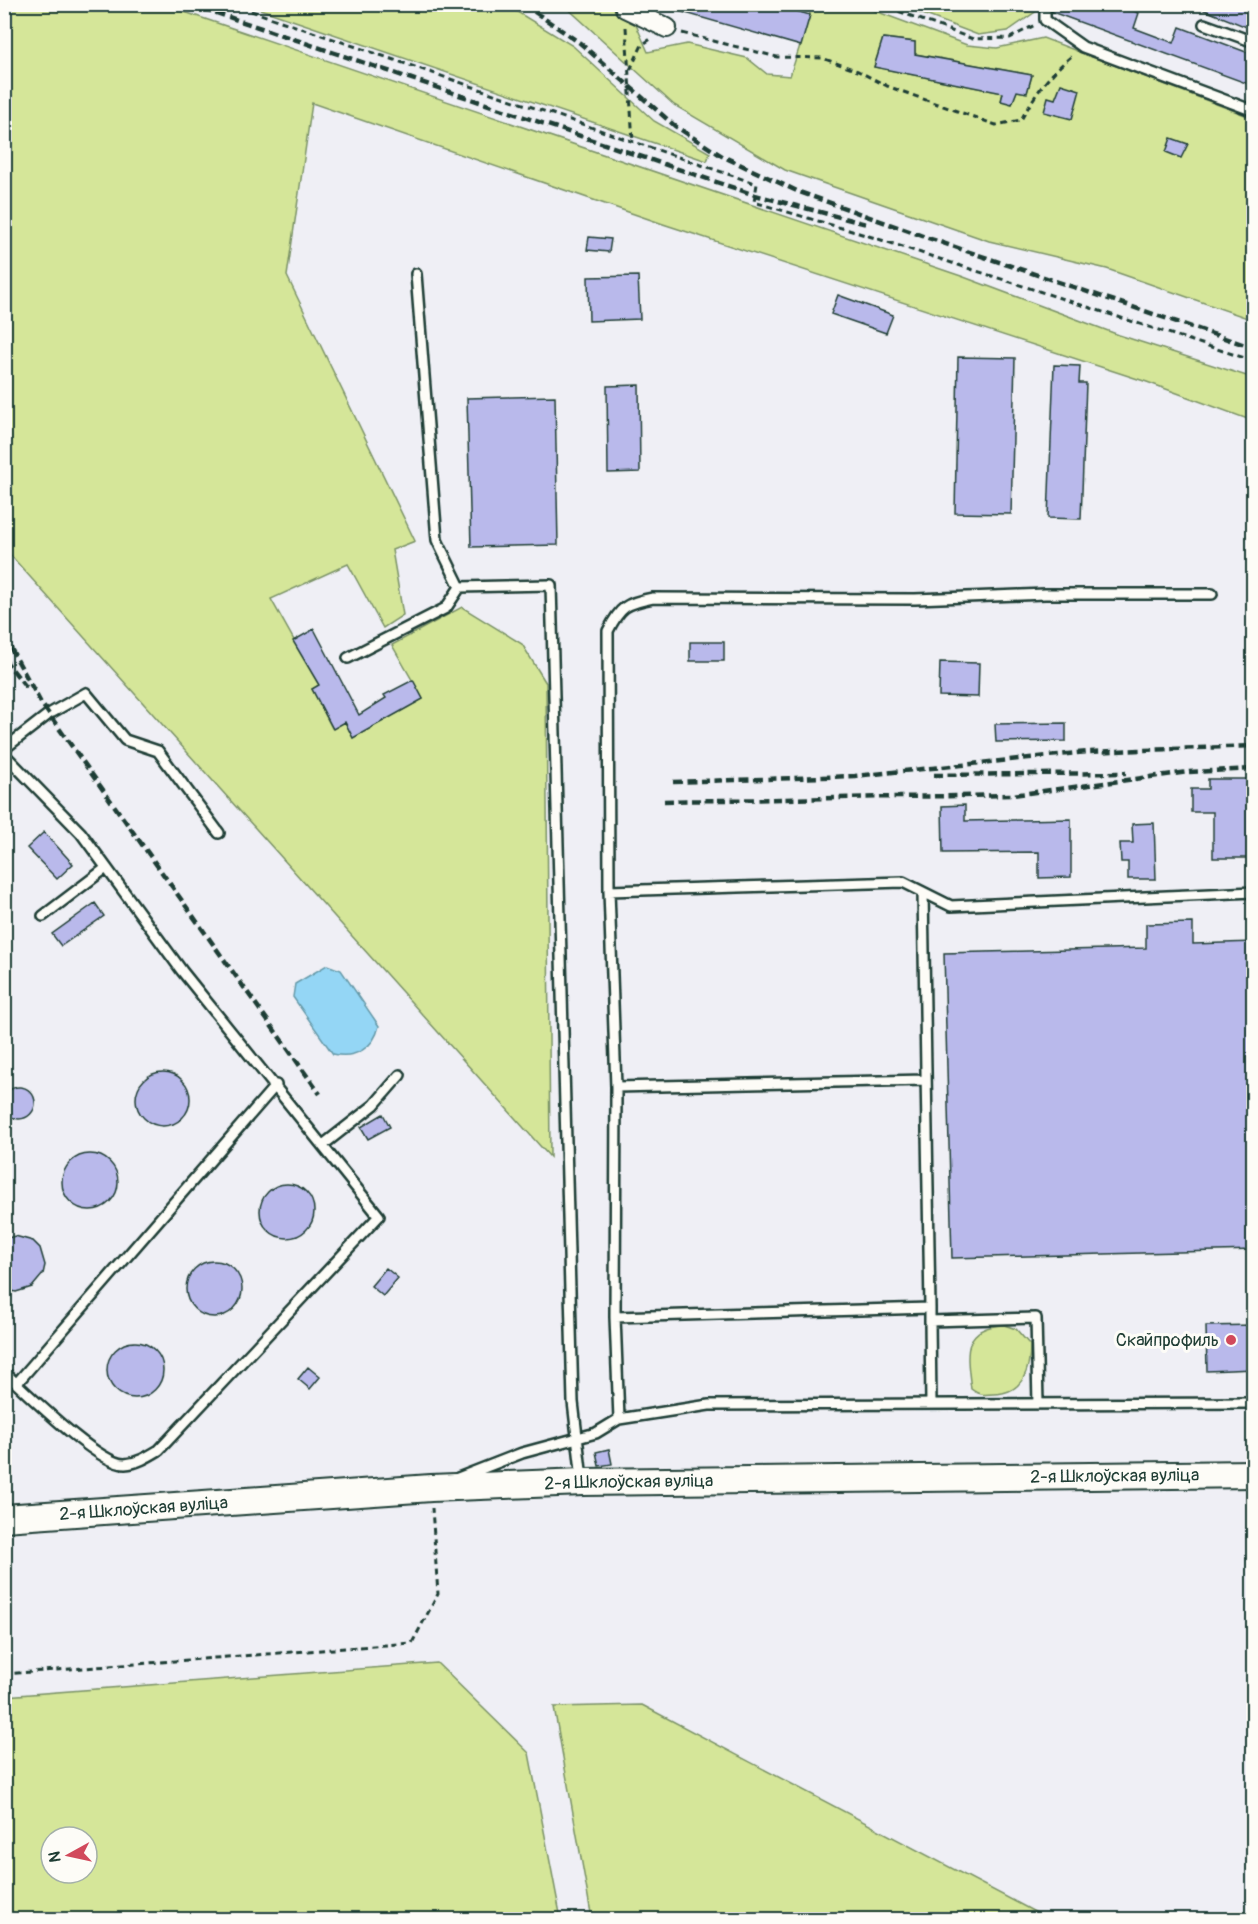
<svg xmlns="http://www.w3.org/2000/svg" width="1258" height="1924" font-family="Pangolin,sans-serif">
	<rect width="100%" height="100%" fill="#efeff5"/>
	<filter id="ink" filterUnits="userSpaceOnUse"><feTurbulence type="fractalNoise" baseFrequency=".0167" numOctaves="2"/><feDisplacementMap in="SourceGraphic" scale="12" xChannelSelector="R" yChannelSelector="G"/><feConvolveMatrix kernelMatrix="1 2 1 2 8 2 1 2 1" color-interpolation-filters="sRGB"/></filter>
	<g filter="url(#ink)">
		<path fill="#d5e699" stroke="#7a9266" stroke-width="1.5" fill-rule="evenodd" d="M 4,5 L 164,5 L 961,276 L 1119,335 L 1253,378 L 1253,421 L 1147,382 L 663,224 L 312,103 L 287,276 L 415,541 L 392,550 L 403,615 L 383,628 L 348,564 L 271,599 L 319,685 L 312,689 L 332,728 L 345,722 L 353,738 L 423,699 L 392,645 L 462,607 L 522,644 L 546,683 L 550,1157 L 5,549 Z
			M 248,5 L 506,5 L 573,46 L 654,121 L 710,153 L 707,161 Z
			M 564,5 L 609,5 L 633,18 L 648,52 L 687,44 L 747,58 L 767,74 L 790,76 L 810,15 L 809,5 L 859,5 L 967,45 L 997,48 L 1043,38 L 1253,118 L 1253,320 L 1107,269 L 989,241 L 785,170 L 674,105 ZM 883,38 L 915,42 L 915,54 L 1032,75 L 1027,93 L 1017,91 L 1012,103 L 1001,101 L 1003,93 L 874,67 Z
			M 899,5 L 1039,5 L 1038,10 L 1008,31 L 978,35 Z
			M 1004,1325 L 1016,1329 L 1030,1345 C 1030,1371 1023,1394 993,1394 C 983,1395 979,1395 971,1389 C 967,1356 960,1327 1004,1325 Z
			M 437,1663 L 529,1753 L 561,1919 L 5,1919 L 5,1696 ZM 51,1837 L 87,1837 L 87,1873 L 51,1873 Z
			M 642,1705 L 1048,1919 L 592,1919 L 554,1707 Z"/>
		<path fill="#94d6f5" stroke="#6599a8" stroke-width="1.5" d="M 327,965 L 341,970 L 379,1026 C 374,1048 355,1059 333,1054 L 293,997 L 295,984 Z"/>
		<path fill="#b9b9eb" stroke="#1f3d34" stroke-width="1.5" d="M 669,4 L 772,4 L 810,15 L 801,46 L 668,8 Z
			M 1052,4 L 1115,4 L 1139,13 L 1134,28 L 1174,43 L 1180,27 L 1254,55 L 1254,86 L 1052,12 Z
			M 1246,4 L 1254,7 L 1254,30 L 1192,5 Z
			M 883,38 L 915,42 L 915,54 L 1032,75 L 1027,93 L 1017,91 L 1012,104 L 1001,101 L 1003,93 L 874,67 Z
			M 1061,84 L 1080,90 L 1072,119 L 1044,112 L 1048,97 L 1055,99 Z
			M 1171,138 L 1188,144 L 1181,158 L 1166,152 Z
			M 589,237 L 611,239 L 609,252 L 587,250 Z
			M 638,276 L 640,319 L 589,321 L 588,277 Z
			M 838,295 L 893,315 L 886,333 L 831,314 Z
			M 958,357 L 1015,358 L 1011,514 L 955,513 Z
			M 1054,365 L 1080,366 L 1079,383 L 1086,383 L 1081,519 L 1048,518 Z
			M 639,385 L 640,472 L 608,473 L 607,386 Z
			M 555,396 L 558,545 L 471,547 L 467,398 Z
			M 314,629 L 359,715 L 386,698 L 384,695 L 413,680 L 423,699 L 353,738 L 345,722 L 333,729 L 312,689 L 319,685 L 293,641 Z
			M 690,642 L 724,642 L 724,661 L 690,661 Z
			M 940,662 L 979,663 L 978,697 L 939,696 Z
			M 1066,723 L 1066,741 L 996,742 L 995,724 Z
			M 1208,779 L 1254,779 L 1254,858 L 1213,858 L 1213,812 L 1191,812 L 1191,789 L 1208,789 Z
			M 965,805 L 965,821 L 1071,819 L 1071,877 L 1039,878 L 1039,852 L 943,853 L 942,806 Z
			M 1154,823 L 1156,879 L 1128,879 L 1128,862 L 1121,862 L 1120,843 L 1133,843 L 1132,824 Z
			M 44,832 L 73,864 L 57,879 L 27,848 Z
			M 95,903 L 104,916 L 61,946 L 52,934 Z
			M 1193,923 L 1193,944 L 1254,942 L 1254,1250 L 952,1258 L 944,953 L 1146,948 L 1146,924 Z
			M136 1099a27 27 0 1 1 54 0a27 27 0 1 1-54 0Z
			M3 1103a16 16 0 1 1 32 0a16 16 0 1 1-32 0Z
			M 383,1114 L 390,1127 L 368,1139 L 361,1127 Z
			M62 1182a28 28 0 1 1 56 0a28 28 0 1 1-56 0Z
			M260 1211a27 27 0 1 1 54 0a27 27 0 1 1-54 0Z
			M 15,1236 L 33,1241 L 40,1248 L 45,1265 L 43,1274 L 32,1287 L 16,1292 L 4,1289 L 4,1239 Z
			M186 1289a28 28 0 1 1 56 0a28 28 0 1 1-56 0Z
			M 386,1268 L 398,1278 L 383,1296 L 371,1286 Z
			M 1254,1325 L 1254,1369 L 1207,1371 L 1206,1326 Z
			M107 1370a28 28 0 1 1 56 0a28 28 0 1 1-56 0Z
			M 308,1367 L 320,1377 L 310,1389 L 298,1379 Z
			M 609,1449 L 612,1464 L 599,1466 L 596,1452 Z"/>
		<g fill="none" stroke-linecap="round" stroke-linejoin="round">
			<defs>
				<path id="lane" d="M 1045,4 L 1045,20 L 1083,47 L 1254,111
					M 1204,24 L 1254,42
					M 416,274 L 437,540 L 460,587 L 551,585 L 573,1402 L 582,1479
					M 348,658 L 446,608 L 460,587
					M 4,749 L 49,714 L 86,693 L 125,740 L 158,751 L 219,833
					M 4,754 L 81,833 L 182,971 L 379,1216 L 159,1450 C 149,1456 138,1463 125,1464 C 99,1465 25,1391 4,1372
					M 609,891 L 903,882 L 951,906 L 1254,892
					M 923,892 L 930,1308
					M 43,916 L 106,868
					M 616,1087 L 926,1080
					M 323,1145 L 374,1105 L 400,1075
					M 615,1317 L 930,1308 L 930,1321
					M 17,1383 L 276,1085
					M 931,1404 L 930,1321 L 1036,1318 L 1038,1404
					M 619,1419 L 709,1405 L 1254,1403
					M 458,1478 L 522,1453 L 596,1433 L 619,1419 L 615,1317 L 616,1087 L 609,891 L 608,631 C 620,607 626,603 653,598 L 915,599 L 1045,594 L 1212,594"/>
				<path id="street" d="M 624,4 L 625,8 L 667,28"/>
				<g id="secondary">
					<path id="s1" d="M 4,1518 L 431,1488 L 583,1482 L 1254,1474"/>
				</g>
			</defs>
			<use href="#lane" stroke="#1f3d34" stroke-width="14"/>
			<use href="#street" stroke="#1f3d34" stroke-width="22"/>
			<use href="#secondary" stroke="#1f3d34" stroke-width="30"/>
			<path stroke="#1f3d34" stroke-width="3" stroke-dasharray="6 4.5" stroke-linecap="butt" d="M 231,4 L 757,184 L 754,202 L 872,237 L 1254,361
				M 879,4 L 973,39 L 1010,38 L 1035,25
				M 626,27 L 633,143
				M 682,33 L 777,57 L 822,58 L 858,71 L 887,86 L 996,125 L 1021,120 C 1035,94 1050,73 1073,55
				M 630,70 L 642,45 L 652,38
				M 4,1674 L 412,1643 L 438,1594 L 432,1508"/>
			<use href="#lane" stroke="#fdfcf7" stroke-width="9"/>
			<use href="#street" stroke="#fdfcf7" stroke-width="18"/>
			<use href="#secondary" stroke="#fdfcf7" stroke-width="26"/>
			<path stroke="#1f3d34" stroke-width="4.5" stroke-dasharray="9 4.5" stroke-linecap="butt" d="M 190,4 L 755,195 L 870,225
				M 523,4 L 580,43 L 675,126 L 722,156 L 797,191 L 931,239 L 1254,348
				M 4,636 L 41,703 L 320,1094
				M 4,659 L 27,688
				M 934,775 L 1126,773
				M 673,782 L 855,776 L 1087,752 L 1254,746
				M 664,801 L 1013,795 L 1189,772 L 1254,769"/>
		</g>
	</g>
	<circle fill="#d1495b" stroke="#fdfcf7" stroke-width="2" cx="1231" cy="1340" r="6"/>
	<g text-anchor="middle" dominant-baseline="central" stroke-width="6" stroke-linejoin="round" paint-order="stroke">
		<g font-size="18" fill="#1f3d34" stroke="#fdfcf7" text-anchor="end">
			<text x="1219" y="1340">Скайпрофиль</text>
		</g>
		<g font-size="18" fill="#1f3d34" stroke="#fdfcf7">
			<text stroke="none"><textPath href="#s1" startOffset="1112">2-я Шклоўская вуліца</textPath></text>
			<text stroke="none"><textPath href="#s1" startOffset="626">2-я Шклоўская вуліца</textPath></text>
			<text stroke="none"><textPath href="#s1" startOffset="140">2-я Шклоўская вуліца</textPath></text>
		</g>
	</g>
	<rect width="1258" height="1924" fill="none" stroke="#fdfcf7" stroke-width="24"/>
	<rect x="12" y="12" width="1234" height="1900" fill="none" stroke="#1f3d34" stroke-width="2" filter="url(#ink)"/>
	<g transform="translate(69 1855) rotate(262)"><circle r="28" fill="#fdfcf7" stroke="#a4b0a9" stroke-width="1.5"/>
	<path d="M0-4.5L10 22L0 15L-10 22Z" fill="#d1495b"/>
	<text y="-9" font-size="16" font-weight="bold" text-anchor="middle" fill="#1f3d34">N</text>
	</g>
</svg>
